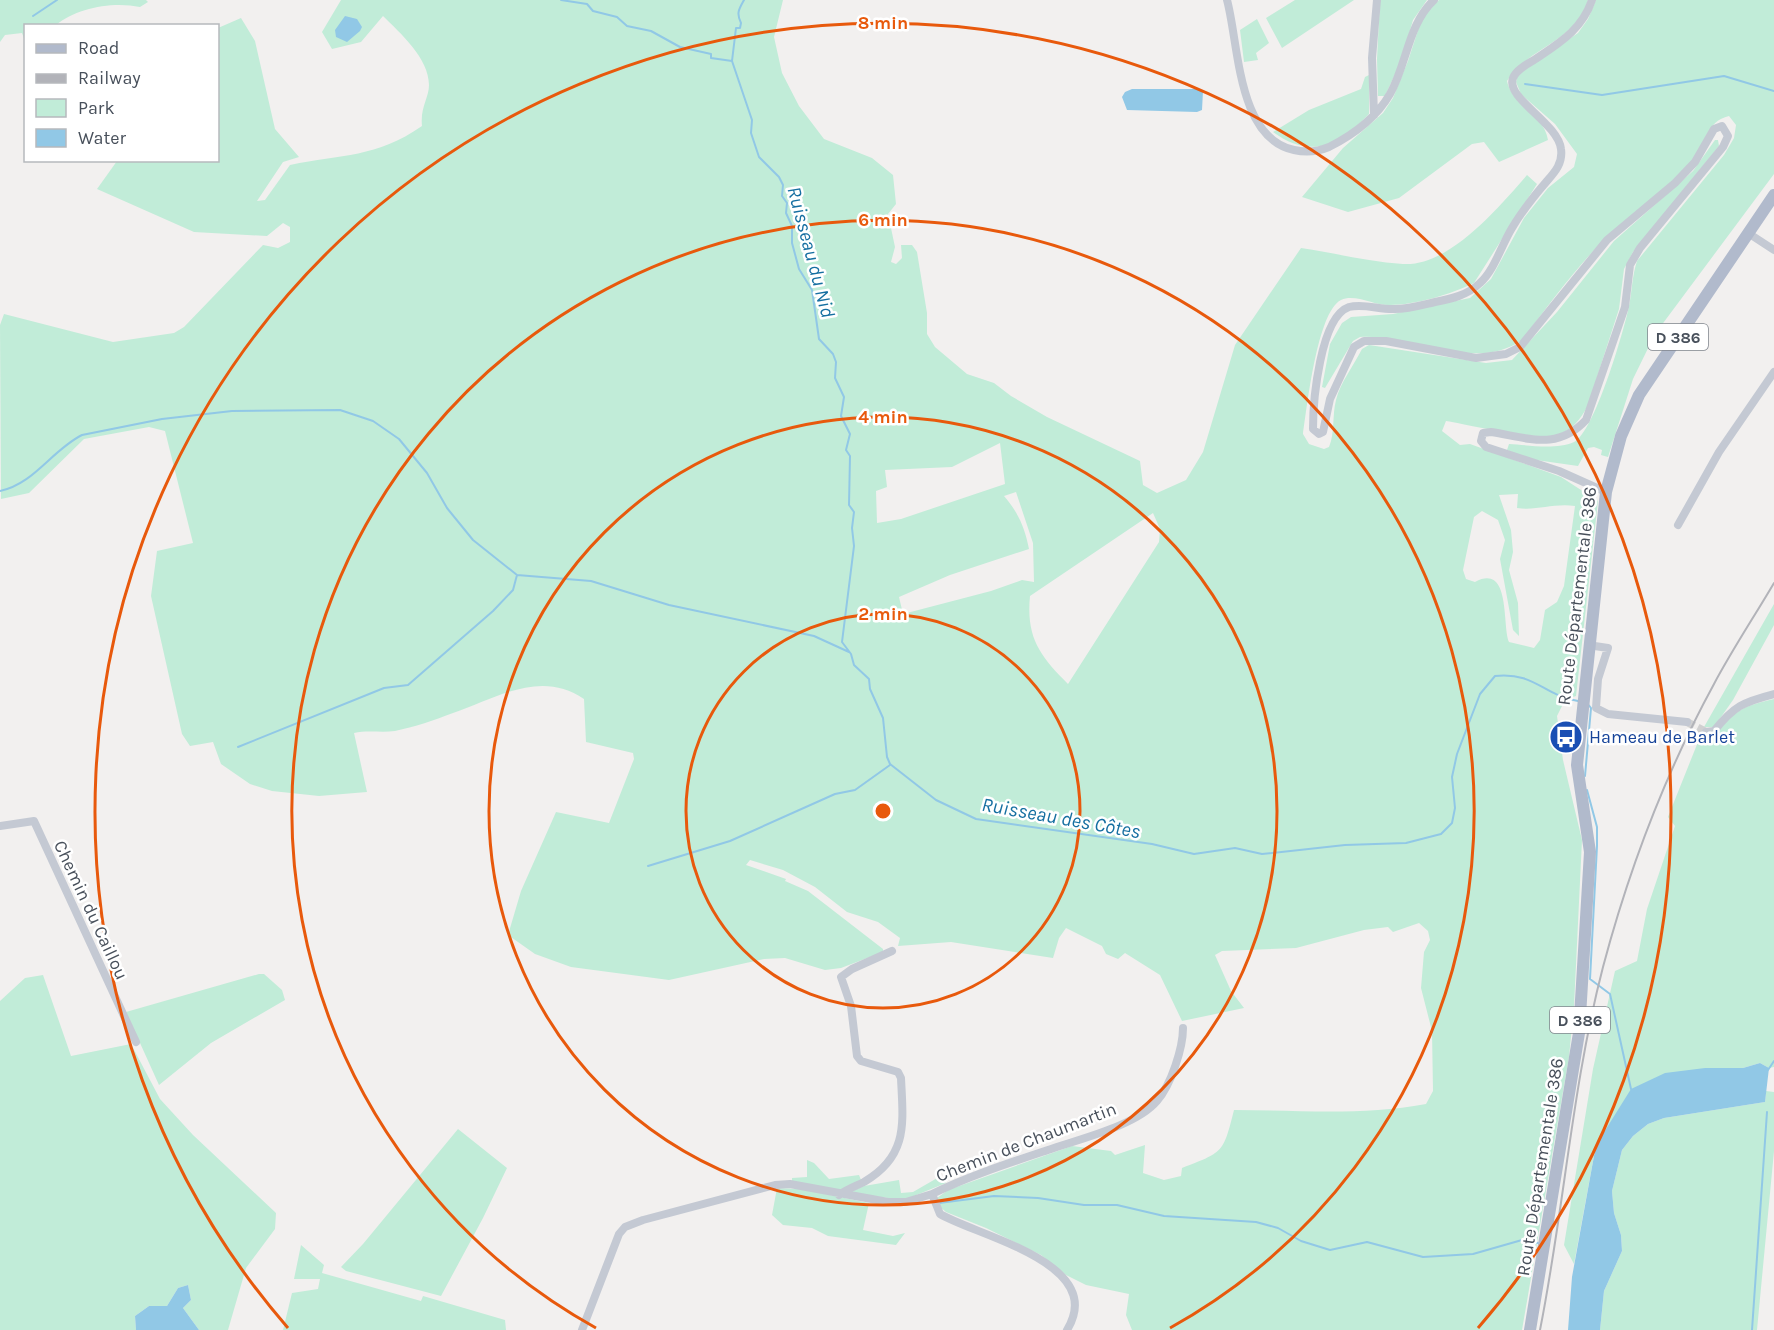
<svg xmlns="http://www.w3.org/2000/svg" width="1774" height="1330" font-family="Karla,sans-serif">
	<rect width="100%" height="100%" fill="#f2f0ef"/>
	<path fill="#c1ecd8" fill-rule="evenodd" d="M 0,0 L 146,0 L 148,2 L 140,7 C 113,1 76,8 56,25 L 26,26 L 25,41 L 22,33 L 5,35 L 0,42 Z
		M 341,0 L 783,0 L 774,37 L 782,73 L 799,106 L 824,139 L 872,158 L 893,175 L 896,204 L 888,214 L 895,247 L 891,262 L 896,264 L 902,258 L 901,245 L 912,245 L 917,252 L 927,313 L 927,334 L 935,347 L 967,374 L 994,383 L 1011,396 L 1047,417 L 1140,461 L 1143,485 L 1157,493 L 1186,480 L 1203,452 L 1235,345 L 1301,248 C 1335,253 1369,262 1403,264 C 1449,267 1499,207 1527,175 L 1537,184 L 1474,283 C 1452,294 1415,305 1390,305 C 1375,306 1355,293 1341,300 C 1317,312 1307,408 1303,434 L 1309,444 L 1324,449 L 1329,447 C 1335,433 1332,415 1336,400 C 1340,383 1354,365 1362,349 L 1369,345 L 1486,363 L 1512,360 L 1557,312 L 1614,241 L 1693,171 L 1715,140 L 1718,140 L 1719,146 L 1633,252 L 1624,269 L 1619,309 L 1588,405 C 1581,419 1572,431 1556,435 C 1534,441 1471,425 1446,421 L 1442,431 L 1460,445 L 1470,444 L 1561,477 L 1598,501 L 1576,696 L 1565,700 L 1557,716 L 1563,760 L 1582,840 L 1574,1006 L 1569,1057 L 1522,1330 L 1132,1330 L 1126,1315 L 1129,1294 L 1086,1285 L 1066,1275 L 1041,1255 L 986,1228 L 946,1212 L 939,1206 L 937,1198 L 948,1190 L 1072,1146 L 1111,1151 L 1115,1155 L 1145,1145 L 1143,1173 L 1164,1180 L 1181,1176 L 1182,1168 C 1223,1152 1223,1154 1234,1110 C 1299,1110 1362,1116 1426,1104 L 1433,1091 L 1432,1031 L 1421,988 L 1424,952 L 1430,940 L 1428,931 L 1419,923 L 1393,932 L 1388,927 L 1364,930 L 1296,948 L 1222,951 L 1215,955 L 1231,991 L 1244,1008 L 1182,1021 L 1160,975 L 1125,953 L 1118,959 L 1106,954 L 1102,946 L 1066,928 L 1059,938 L 1053,958 L 951,942 L 898,946 L 900,938 L 878,922 L 847,912 L 815,887 L 783,870 L 750,860 L 746,865 L 786,879 L 785,881 L 808,891 L 883,949 L 883,952 L 841,968 L 825,970 L 785,958 L 764,959 L 669,980 L 571,967 L 535,954 L 508,935 L 521,891 L 556,812 L 609,823 L 634,759 L 633,753 L 586,742 L 584,699 C 541,669 496,698 453,713 C 435,720 414,727 395,731 C 382,733 367,730 354,733 L 367,792 L 319,796 L 272,791 L 250,784 L 221,764 L 213,742 L 190,746 L 182,734 L 151,596 L 157,551 L 193,543 L 165,431 L 149,427 L 84,439 L 29,493 L 1,499 L 0,325 L 4,314 L 113,342 L 174,333 L 184,327 L 263,245 L 278,248 L 290,242 L 290,227 L 283,223 L 267,236 L 194,232 L 97,189 L 117,161 L 218,160 L 218,28 L 241,18 L 255,41 L 275,129 L 299,157 L 283,162 L 257,201 L 265,200 L 290,165 C 342,154 376,158 422,126 C 420,107 429,98 429,85 C 429,58 400,33 383,16 L 361,42 L 332,49 L 322,32 ZM 1000,443 L 1005,484 L 901,519 L 877,523 L 876,491 L 887,487 L 885,470 L 952,467 ZM 1016,492 L 1033,543 L 1034,582 L 1022,580 L 991,591 L 903,614 L 899,597 L 950,575 L 1029,549 C 1025,528 1018,512 1004,496 ZM 1518,494 L 1517,508 C 1537,511 1553,503 1575,506 L 1564,586 L 1557,602 L 1545,610 L 1540,640 L 1534,648 L 1509,642 C 1502,624 1511,563 1475,582 L 1466,579 L 1463,570 L 1474,517 L 1482,511 L 1498,520 L 1505,540 L 1500,559 L 1513,630 L 1519,636 L 1518,603 L 1509,570 L 1513,552 L 1511,530 L 1499,495 ZM 1153,513 L 1160,529 L 1159,542 L 1068,684 C 1040,656 1026,638 1030,596 Z
		M 1295,0 L 1354,0 L 1282,48 L 1266,18 Z
		M 1380,0 L 1427,0 L 1413,20 L 1402,59 L 1385,96 L 1378,96 L 1377,59 Z
		M 1439,0 L 1588,0 C 1576,42 1528,47 1507,81 C 1512,106 1544,114 1548,140 L 1499,162 L 1484,142 L 1472,144 L 1399,198 L 1348,212 L 1302,197 L 1343,148 L 1383,113 L 1393,98 L 1408,61 L 1422,18 Z
		M 1596,0 L 1774,0 L 1774,174 L 1655,334 L 1633,379 L 1608,457 L 1601,455 L 1602,450 L 1594,447 L 1588,448 L 1578,466 L 1529,459 L 1507,450 L 1509,444 C 1528,445 1556,450 1574,442 C 1594,433 1624,331 1629,306 C 1632,291 1632,276 1637,261 L 1724,155 L 1734,138 L 1736,125 L 1729,116 C 1706,121 1706,144 1693,160 C 1669,190 1634,210 1607,237 C 1575,268 1549,305 1522,340 C 1475,373 1412,334 1360,337 L 1353,341 L 1325,388 L 1322,387 L 1330,344 L 1342,323 L 1351,317 L 1393,314 L 1470,298 L 1491,279 L 1524,218 L 1548,188 L 1574,167 L 1577,154 L 1555,124 L 1521,94 L 1516,82 L 1518,75 L 1527,68 L 1578,33 L 1588,19 Z
		M 1257,19 L 1269,43 L 1256,53 L 1258,60 L 1244,62 L 1240,30 Z
		M 1369,75 L 1369,114 C 1340,145 1311,160 1273,132 L 1309,110 L 1361,89 L 1365,77 Z
		M 1774,604 L 1774,625 L 1733,700 L 1714,727 L 1704,727 Z
		M 1774,699 L 1774,1067 L 1769,1068 L 1760,1063 L 1743,1068 L 1705,1068 L 1596,1145 L 1574,1264 L 1564,1245 L 1593,1069 L 1615,971 L 1637,961 L 1647,909 L 1675,826 L 1668,817 L 1702,732 L 1716,734 C 1736,709 1744,706 1774,699 Z
		M 259,974 L 264,974 L 282,990 L 285,1000 L 211,1043 L 159,1085 L 126,1012 Z
		M 43,975 L 71,1056 L 131,1044 L 160,1099 L 193,1135 L 276,1213 L 275,1229 L 246,1268 L 228,1330 L 199,1330 L 183,1308 L 191,1300 L 188,1285 L 178,1288 L 167,1306 L 149,1306 L 135,1316 L 136,1330 L 0,1330 L 0,1001 L 25,978 Z
		M 1766,1091 L 1774,1092 L 1774,1151 L 1757,1330 L 1600,1330 L 1604,1291 L 1622,1251 L 1621,1235 L 1614,1213 L 1612,1191 L 1622,1150 L 1633,1136 L 1648,1124 L 1664,1118 L 1765,1102 Z
		M 458,1129 L 507,1168 L 483,1218 L 441,1296 L 346,1271 L 341,1267 L 363,1244 Z
		M 807,1160 L 814,1163 L 829,1179 L 859,1175 L 861,1180 L 838,1191 L 792,1181 L 792,1178 L 807,1177 Z
		M 939,1177 L 946,1183 L 904,1200 L 848,1193 L 864,1186 L 899,1180 L 901,1193 L 913,1192 Z
		M 777,1188 L 801,1189 L 869,1203 L 863,1230 L 893,1236 L 905,1233 L 896,1245 L 828,1236 L 812,1228 L 783,1225 L 772,1215 Z
		M 301,1245 L 324,1265 L 322,1273 L 421,1301 L 423,1296 L 505,1320 L 506,1330 L 283,1330 L 292,1293 L 318,1289 L 320,1279 L 294,1279 Z"/>
	<path fill="#91c8e6" d="M 345,16 L 357,19 L 362,27 L 360,31 L 347,42 L 336,37 L 335,30 Z
		M 1132,89 L 1199,89 L 1203,91 L 1202,110 L 1197,112 L 1127,110 L 1122,97 L 1125,92 Z
		M 1760,1063 L 1769,1068 L 1765,1102 L 1664,1118 L 1648,1124 L 1633,1136 L 1622,1150 L 1612,1191 L 1614,1213 L 1621,1235 L 1622,1251 L 1604,1291 L 1600,1330 L 1568,1330 L 1572,1277 L 1596,1145 L 1631,1089 L 1665,1073 L 1705,1068 L 1743,1068 Z
		M 188,1285 L 191,1300 L 183,1308 L 199,1330 L 136,1330 L 135,1316 L 149,1306 L 167,1306 L 178,1288 Z"/>
	<g fill="none" stroke-linecap="round" stroke-linejoin="round">
		<path stroke="#91c8e6" stroke-width="2" d="M 561,0 L 587,4 L 593,11 L 617,17 L 627,26 L 651,31 L 680,47 L 711,54 L 711,58 L 732,61
			M 744,0 C 739,9 736,13 741,23 L 740,28 L 736,28 L 732,61 L 752,120 L 751,133 L 759,157 L 779,177 L 783,185 L 782,196 L 787,203 L 786,213 L 792,226 L 792,243 L 799,269 L 812,290 L 819,339 L 833,354 L 836,362 L 835,378 L 844,397 L 841,416 L 850,434 L 846,450 L 850,456 L 849,505 L 854,512 L 852,528 L 854,546 L 842,642 L 851,654 L 854,665 L 869,679 L 870,689 L 883,718 L 887,757 L 890,764 L 936,800 L 976,819 L 1152,844 L 1194,854 L 1235,848 L 1262,854 L 1345,845 L 1406,843 L 1441,834 L 1452,823 L 1455,808 L 1452,777 L 1457,754 L 1480,694 L 1495,676 C 1536,672 1542,695 1578,701
			M 33,16 L 57,0
			M 1525,84 L 1602,95 L 1724,76 L 1774,91
			M 0,491 C 34,484 52,450 82,435 L 162,419 L 232,411 L 340,410 L 373,421 L 399,439 L 427,473 L 447,508 L 473,540 L 517,575 L 591,581 L 669,605 L 814,636 L 849,652
			M 238,747 L 384,688 L 408,685 L 493,611 L 513,590 L 517,575
			M 1585,776 L 1591,708 L 1587,703
			M 1587,790 L 1597,827 L 1597,846 L 1590,979 L 1610,994 L 1631,1089
			M 648,866 L 730,841 L 835,794 L 855,790 L 890,765
			M 1768,1070 L 1774,1061
			M 939,1203 L 994,1196 L 1038,1198 L 1084,1205 L 1117,1205 L 1164,1216 L 1256,1222 L 1278,1228 L 1301,1241 L 1330,1250 L 1367,1242 L 1423,1257 L 1473,1254 L 1522,1240 L 1538,1243
			M 1752,1330 L 1767,1112"/>
		<path stroke="#d0d0d1" stroke-width="8" stroke-dasharray="8 4" stroke-linecap="butt" d="M 1687,722 L 1706,732"/>
		<path stroke="#c4c9d3" stroke-width="8" d="M 1227,0 C 1239,44 1237,138 1294,150 C 1307,153 1317,152 1329,147 C 1353,135 1376,118 1390,94 C 1407,64 1408,24 1434,0
			M 1592,0 C 1582,30 1559,43 1534,60 C 1527,64 1516,70 1513,78 C 1505,98 1558,123 1561,149 C 1563,163 1555,172 1547,181 C 1534,196 1522,211 1512,228 C 1501,246 1495,269 1480,283 C 1468,295 1451,299 1435,302 C 1422,305 1408,309 1395,309 C 1380,310 1364,303 1349,307 C 1320,317 1313,402 1313,429 L 1319,434 L 1323,432 L 1330,399 L 1354,347 L 1364,341 L 1386,341 L 1476,358 L 1506,354 L 1520,347 L 1607,240 L 1675,183 L 1695,162 L 1714,129 L 1722,126 L 1728,136 L 1723,147 L 1640,248 L 1630,265 L 1625,307 L 1586,420 C 1557,451 1529,438 1491,432 L 1483,433 L 1481,441 L 1486,447 L 1559,471 L 1606,492
			M 1374,115 L 1372,58 L 1377,0
			M 1748,233 L 1774,250
			M 1678,525 L 1719,452 L 1774,372
			M 1588,645 L 1608,648 L 1598,679 L 1596,708 L 1608,714 L 1687,722
			M 1706,732 L 1714,731 C 1734,706 1743,702 1774,694
			M 0,826 L 34,821 L 136,1042
			M 839,1195 C 847,1189 856,1186 864,1182 C 909,1156 903,1122 901,1078 L 898,1072 L 861,1061 L 857,1056 L 851,1006 L 841,977 L 852,969 L 892,951
			M 582,1330 L 619,1234 L 625,1227 L 643,1220 L 775,1185 L 790,1184 L 888,1202 L 906,1202 L 932,1194
			M 1067,1330 C 1108,1263 977,1236 940,1214 L 932,1194 C 969,1176 1009,1163 1048,1150 C 1079,1139 1136,1126 1157,1101 C 1171,1085 1183,1048 1183,1028"/>
		<path stroke="#b1bacc" stroke-width="12" d="M 1530,1330 L 1579,1033 L 1590,852 L 1577,765 L 1606,492 L 1621,436 L 1639,395 L 1774,195"/>
		<path stroke="#b2b3b9" stroke-width="2" d="M 1540,1330 C 1564,1210 1572,1086 1603,967 C 1629,869 1665,774 1714,684 C 1732,650 1754,617 1774,583"/>
	</g>
	<g fill="none" stroke="#e8590c" stroke-width="3">
		<circle cx="883" cy="811" r="197"/>
		<circle cx="883" cy="811" r="394"/>
		<path d="M596 1328A591 591 0 1 1 1170 1328"/>
		<path d="M288 1328A788 788 0 1 1 1478 1328"/>
	</g>
	<defs>
		<symbol id="bus-disc" viewBox="-11 -11 22 22"><circle r="9.5" fill="#1a4fb4" stroke="#fff"/><path d="M-5-6H5V4H4V6H2V4H-2V6H-4V4H-5ZM-3.5-4V0h7V-4ZM-3.5 1.2v1.5H-2V1.2ZM2 1.2v1.5H3.5V1.2Z" fill="#fff"/></symbol>
	</defs>
	<g fill-rule="evenodd">
		<use href="#bus-disc" x="1547" y="718" width="38" height="38"/>
	</g>
	<g text-anchor="middle" dominant-baseline="central" stroke-width="5" stroke-linejoin="round" paint-order="stroke">
		<g fill="#fff" stroke="#7f848c" stroke-width="1.5">
			<rect x="1648" y="324" width="60" height="26" rx="4.5"/>
			<rect x="1550" y="1007" width="60" height="26" rx="4.5"/>
		</g>
		<g font-size="16" font-weight="bold" fill="#48505b">
			<text x="1678" y="337">D 386</text>
			<text x="1580" y="1020">D 386</text>
		</g>
		<g font-size="18" fill="#48505b" stroke="#fff">
			<text transform="translate(1577 596) rotate(-83)">Route Départementale 386</text>
			<text transform="translate(91 910) rotate(65)">Chemin du Caillou</text>
			<text transform="translate(1026 1142) rotate(-21)">Chemin de Chaumartin</text>
			<text transform="translate(1540 1167) rotate(-81)">Route Départementale 386</text>
		</g>
		<g font-size="18" fill="#164399" stroke="#fff" text-anchor="start">
			<text x="1589" y="737">Hameau de Barlet</text>
		</g>
		<g font-size="20" font-style="italic" fill="#166fa1" stroke="#fff">
			<text transform="translate(811 252) rotate(75)">Ruisseau du Nid</text>
			<text transform="translate(1061 818) rotate(10)">Ruisseau des Côtes</text>
		</g>
	</g>
	<circle cx="883" cy="811" r="9" fill="#e8590c" stroke="#fff" stroke-width="3"/>
	<g font-size="18" text-anchor="middle" font-weight="bold" fill="#e8590c" stroke="#fff" stroke-width="5" stroke-linejoin="round" paint-order="stroke">
		<text x="883" y="29">8 min</text>
		<text x="883" y="226">6 min</text>
		<text x="883" y="423">4 min</text>
		<text x="883" y="620">2 min</text>
	</g>
	<rect x="24" y="24" width="195" height="138" fill="#ffffff" stroke="#b6b9bd" stroke-width="1.5"/>
	<rect x="36" y="44" width="30" height="9" fill="#b1bacc" stroke="#b6b9bd" stroke-width="1.5"/>
	<text x="78" y="54" font-size="18" fill="#48505b">Road</text>
	<rect x="36" y="74" width="30" height="9" fill="#b2b3b9" stroke="#b6b9bd" stroke-width="1.5"/>
	<text x="78" y="84" font-size="18" fill="#48505b">Railway</text>
	<rect x="36" y="99" width="30" height="18" fill="#c1ecd8" stroke="#b6b9bd" stroke-width="1.5"/>
	<text x="78" y="114" font-size="18" fill="#48505b">Park</text>
	<rect x="36" y="129" width="30" height="18" fill="#91c8e6" stroke="#b6b9bd" stroke-width="1.5"/>
	<text x="78" y="144" font-size="18" fill="#48505b">Water</text>
</svg>
